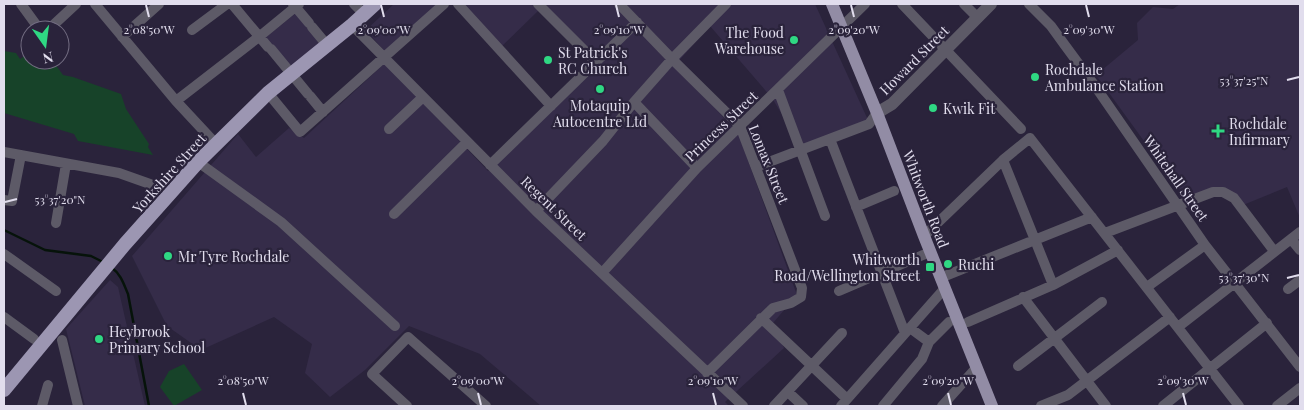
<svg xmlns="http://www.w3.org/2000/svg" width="1304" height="410" font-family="'Playfair Display',serif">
	<rect width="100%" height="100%" fill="#2a233b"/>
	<path fill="#352c49" d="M 394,4 L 442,4 L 387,54 L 366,30 Z
		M 463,4 L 815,4 L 868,120 L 801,146 L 772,98 L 710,26 L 675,65 L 738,133 L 797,295 L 773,323 L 784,348 L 725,402 L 729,406 L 541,406 L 480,354 L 409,326 L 365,370 L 330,397 L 305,373 L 312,344 L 274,317 L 201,350 L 167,326 L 132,256 L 238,134 L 256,157 L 289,128 L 304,138 L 385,63 L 488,171 L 597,68 L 539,10 L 502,46 Z
		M 1180,4 L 1300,4 L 1300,218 L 1287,187 L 1243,205 L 1226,191 L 1189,203 L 1096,75 L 1138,40 L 1137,23 L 1153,7 L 1173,9 Z
		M 296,13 L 322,44 L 291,68 L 265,38 Z
		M 110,280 L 118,287 L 145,406 L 85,406 L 66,329 Z"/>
	<path fill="#174329" d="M 4,51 L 16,53 L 20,59 L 29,53 L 30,60 L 36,60 L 47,70 L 55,64 L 63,75 L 73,77 L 121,94 L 126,109 L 149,144 L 148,147 L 153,155 L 78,141 L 74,134 L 4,113 Z
		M 184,364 L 202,390 L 174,406 L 160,387 L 169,371 Z"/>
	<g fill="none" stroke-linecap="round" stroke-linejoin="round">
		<path stroke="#06130a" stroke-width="2.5" d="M 4,230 L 45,250 L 91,256 L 103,262
			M 112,268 C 121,274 124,285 128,294 L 149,406"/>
		<path stroke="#5d5a67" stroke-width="10" d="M 21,4 L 40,30
			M 95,4 L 176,101 L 216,144
			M 232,4 L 268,47
			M 293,4 L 309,23
			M 354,4 L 364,14
			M 458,4 L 551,106
			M 538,4 L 596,62
			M 619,4 L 672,59 L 740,126 L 802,288 L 801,297 L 791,303 L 773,308 L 707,373
			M 902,4 L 1021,129
			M 964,4 L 978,18
			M 1029,4 L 1051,26 L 1064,44 L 1095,86 L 1205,245 L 1300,367
			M 352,25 L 536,211 L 743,406
			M 312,27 L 327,45
			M 48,30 L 76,4
			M 192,30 L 227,4
			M 122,37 L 159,4
			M 271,49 L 308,94
			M 778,90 L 825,216
			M 268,93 L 300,132 L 444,4
			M 310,96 L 323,112
			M 176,101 L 260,36 L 299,4
			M 634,102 L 697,168
			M 389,129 L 423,97
			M 830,139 L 905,333
			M 4,152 L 119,173 L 150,184 L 169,196
			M 1003,160 L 1053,285
			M 198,162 L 281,222 L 395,326
			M 490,165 L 637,22
			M 756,167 L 869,124 L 877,113
			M 4,200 L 12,201 L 21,155
			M 856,207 L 894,191
			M 536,211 L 603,141 L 634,102 L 672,59 L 726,4
			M 394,214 L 467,142
			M 56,223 L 66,164
			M 1105,233 L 1213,192 L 1223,192 L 1234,198 L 1274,251
			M 924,236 L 1003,160 L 1030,138 L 1239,406
			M 1291,239 L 1300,250
			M 4,254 L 56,291
			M 602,273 L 697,168 L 865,4
			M 940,278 L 1092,217
			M 1147,287 L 1205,245
			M 1288,289 L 1300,280
			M 839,291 L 930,252
			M 1023,297 L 1106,406
			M 4,317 L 34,339
			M 761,318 L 847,399
			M 968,322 L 1053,285 L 1118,250
			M 1178,327 L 1300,232
			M 910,328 L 929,342
			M 62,340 L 78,406
			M 1018,366 L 1102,302
			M 788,392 L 803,406
			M 42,406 L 48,385
			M 407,406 L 372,374 L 408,337 L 486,406
			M 774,406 L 842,333
			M 841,406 L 945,288
			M 883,406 L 922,359 L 929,342 L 949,322
			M 942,406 L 976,368
			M 1041,406 L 1068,395 L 1170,317
			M 1163,406 L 1267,323
			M 1277,406 L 1300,388"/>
		<path stroke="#5d5a67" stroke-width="12" d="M 877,113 L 892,104 L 991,4"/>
		<path stroke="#928ca5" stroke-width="12" d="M 832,4 L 877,113 L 924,236 L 992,406"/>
		<path stroke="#9c96b2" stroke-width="14" d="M 4,390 L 125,244 L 198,162 L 268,93 L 352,25 L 375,4"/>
	</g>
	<path fill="none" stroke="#e1dded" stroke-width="2" d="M 146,5 L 149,17M 381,5 L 384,17M 616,5 L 619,17M 851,5 L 854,17M 1086,5 L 1089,17M 1287,80 L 1299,77M 5,202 L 17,199M 1287,278 L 1299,275M 243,393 L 246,405M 478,393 L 481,405M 713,393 L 716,405M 948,393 L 951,405M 1183,393 L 1186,405"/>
	<g fill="#2fd883" stroke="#2a233b" stroke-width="2">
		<circle cx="794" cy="40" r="5"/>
		<circle cx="548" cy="60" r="5"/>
		<circle cx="1035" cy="77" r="5"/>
		<circle cx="600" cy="89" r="5"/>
		<circle cx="933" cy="108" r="5"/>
		<path d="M1215.5 123.5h5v5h5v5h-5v5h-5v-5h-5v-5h5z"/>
		<circle cx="168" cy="256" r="5"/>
		<circle cx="948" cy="264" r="5"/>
		<rect x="925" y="262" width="10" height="10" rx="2.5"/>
		<circle cx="99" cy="339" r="5"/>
	</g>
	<g text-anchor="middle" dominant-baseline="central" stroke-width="4.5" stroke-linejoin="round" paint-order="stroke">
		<g font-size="14" fill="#e1dded" stroke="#2a233b" text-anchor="start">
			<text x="784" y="32" text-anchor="end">The Food<tspan x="784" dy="16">Warehouse</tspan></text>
			<text x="558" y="52">St Patrick's<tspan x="558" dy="16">RC Church</tspan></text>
			<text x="1045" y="69">Rochdale<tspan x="1045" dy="16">Ambulance Station</tspan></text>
			<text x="600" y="105" text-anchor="middle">Motaquip<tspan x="600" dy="16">Autocentre Ltd</tspan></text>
			<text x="943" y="108">Kwik Fit</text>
			<text x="1229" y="123">Rochdale<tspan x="1229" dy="16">Infirmary</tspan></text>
			<text x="178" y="256">Mr Tyre Rochdale</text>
			<text x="920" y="259" text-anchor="end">Whitworth<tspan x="920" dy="16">Road/Wellington Street</tspan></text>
			<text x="958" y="264">Ruchi</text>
			<text x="109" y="331">Heybrook<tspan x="109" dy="16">Primary School</tspan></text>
		</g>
		<g font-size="14" fill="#e1dded" stroke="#2a233b">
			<text transform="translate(914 60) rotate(-45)">Howard Street</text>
			<text transform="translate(721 126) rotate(-44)">Princess Street</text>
			<text transform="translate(769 164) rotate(68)">Lomax Street</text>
			<text transform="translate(169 173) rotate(-48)">Yorkshire Street</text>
			<text transform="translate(1176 178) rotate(55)">Whitehall Street</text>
			<text transform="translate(926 199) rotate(69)">Whitworth Road</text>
			<text transform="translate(554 208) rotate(44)">Regent Street</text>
		</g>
	</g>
	<g font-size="12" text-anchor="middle" fill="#e1dded" stroke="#2a233b" stroke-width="4.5" stroke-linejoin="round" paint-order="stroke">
		<text x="149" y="34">2°08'50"W</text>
		<text x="384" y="34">2°09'00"W</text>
		<text x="619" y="34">2°09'10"W</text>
		<text x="854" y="34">2°09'20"W</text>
		<text x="1089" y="34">2°09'30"W</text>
		<text x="1244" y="85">53°37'25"N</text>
		<text x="60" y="204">53°37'20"N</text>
		<text x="1244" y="282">53°37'30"N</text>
		<text x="243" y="385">2°08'50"W</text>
		<text x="478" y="385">2°09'00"W</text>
		<text x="713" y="385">2°09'10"W</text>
		<text x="948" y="385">2°09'20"W</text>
		<text x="1183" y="385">2°09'30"W</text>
	</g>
	<rect width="1304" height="410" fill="none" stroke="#e1dded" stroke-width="10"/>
	<g transform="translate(45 45) rotate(166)"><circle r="24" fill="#2a233b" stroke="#736d82"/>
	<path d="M0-4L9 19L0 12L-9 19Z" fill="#2fd883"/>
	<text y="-8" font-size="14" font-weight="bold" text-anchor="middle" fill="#e1dded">N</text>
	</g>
</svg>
